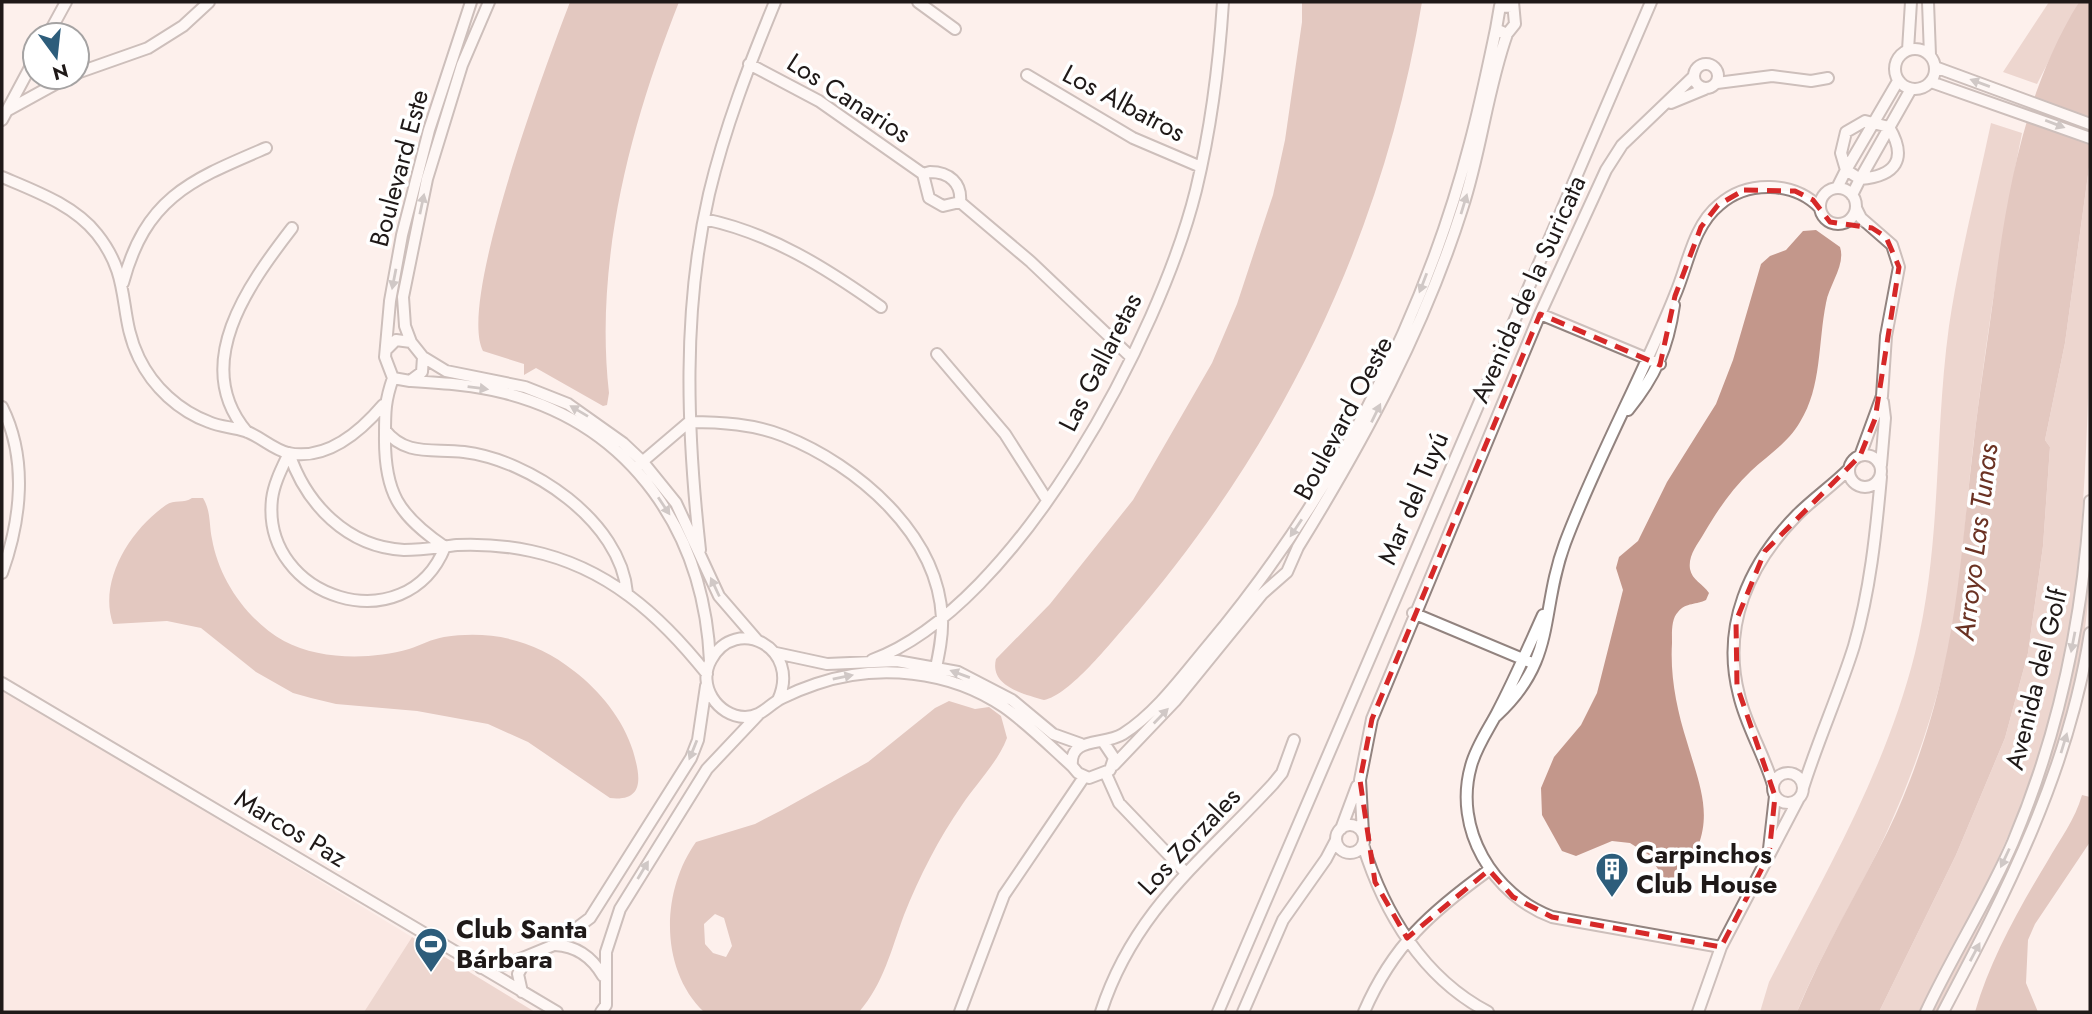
<svg xmlns="http://www.w3.org/2000/svg" width="2092" height="1014" font-family="Jost,sans-serif">
	<rect width="100%" height="100%" fill="#fdf0ec"/>
	<path fill="#f9e0d9" d="M 2,688 L 412,937 L 364,1012 L 2,1012 Z"/>
	<path fill="#dab6ac" d="M 2049,2 L 2079,2 L 2037,84 L 2003,72 Z
		M 1991,123 L 2022,133 C 2001,237 1986,342 1973,447 C 1964,522 1962,598 1943,672 C 1930,725 1911,778 1889,827 C 1861,890 1823,948 1797,1012 L 1760,1012 L 1769,982 C 1824,876 1886,770 1915,653 C 1942,545 1934,435 1949,326 C 1959,258 1977,190 1991,123 Z
		M 2090,160 C 2090,326 2092,498 2065,662 C 2040,782 1987,886 1931,994 L 1920,1012 L 1879,1012 L 1956,855 L 2005,738 L 2028,653 L 2043,546 L 2050,447 L 2045,440 L 2065,343 Z
		M 2090,558 C 2090,660 2056,768 2014,860 C 1991,912 1961,961 1937,1012 L 1932,1012 L 1990,901 L 2064,704 L 2081,628 Z
		M 412,937 L 535,1012 L 364,1012 Z"/>
	<path fill="#c3978b" fill-rule="evenodd" d="M 570,2 L 679,2 C 631,123 594,261 609,393 L 607,405 L 603,406 L 536,368 L 524,375 L 524,364 L 483,351 C 457,302 547,62 570,2 Z
		M 1302,2 L 1422,2 C 1384,233 1283,444 1129,622 C 1111,642 1070,695 1044,700 C 1025,694 989,687 996,659 L 1050,604 L 1133,500 L 1212,363 L 1237,304 L 1273,195 L 1285,140 L 1302,22 Z
		M 2079,2 L 2090,2 L 2090,160 L 2065,343 L 2045,440 L 2050,447 L 2043,546 L 2028,653 L 2005,738 L 1956,855 L 1879,1012 L 1797,1012 C 1823,949 1858,892 1888,831 C 1911,784 1932,722 1943,670 C 1960,597 1964,523 1973,449 C 1979,394 1988,340 1995,285 C 2008,186 2026,88 2079,2 Z
		M 1816,230 L 1840,247 C 1846,265 1829,285 1826,303 C 1818,342 1822,387 1800,422 C 1788,443 1768,455 1751,471 C 1731,490 1717,511 1703,535 C 1697,545 1688,556 1690,569 C 1692,580 1703,584 1709,593 L 1706,600 C 1697,605 1686,602 1678,612 C 1671,619 1672,633 1672,643 C 1670,677 1677,710 1687,742 C 1703,796 1718,826 1680,878 L 1670,880 L 1663,877 L 1649,855 L 1630,843 L 1612,841 L 1576,856 L 1562,851 L 1542,815 L 1541,788 L 1554,757 L 1581,725 L 1597,693 L 1623,590 L 1616,568 L 1619,557 L 1638,541 L 1667,482 L 1716,404 L 1733,360 L 1761,264 L 1770,256 L 1786,250 L 1803,231 Z
		M 192,498 L 203,498 C 211,511 209,525 212,539 C 219,580 248,621 284,641 C 320,660 370,660 409,649 C 421,645 432,639 444,637 C 492,630 536,640 574,671 C 600,691 623,719 633,751 C 640,775 646,802 610,798 L 528,742 L 488,724 L 417,711 L 336,704 L 311,698 L 293,693 L 256,672 L 201,628 L 167,621 L 113,624 C 98,581 130,530 166,505 C 174,499 184,504 192,498 Z
		M 949,701 L 975,709 L 989,707 L 1001,716 L 1007,738 C 998,762 976,784 962,805 C 939,838 919,877 904,915 C 891,950 884,983 859,1012 L 704,1012 C 659,969 661,891 696,842 L 755,824 L 782,810 L 868,762 L 935,708 ZM 715,914 L 724,918 L 732,946 L 726,957 L 713,953 L 705,944 L 704,924 Z
		M 2082,795 L 2090,797 L 2090,842 L 2035,924 L 2028,940 L 2026,983 L 2038,1012 L 1975,1012 C 1990,960 2019,908 2047,862 C 2060,839 2075,820 2082,795 Z"/>
	<g fill="none" stroke-linecap="round" stroke-linejoin="round">
		<defs>
			<path id="minor" d="M 918,2 L 955,29
				M 1928,2 L 1930,55
				M 1512,7 L 1500,6 L 1496,29 L 1507,34 L 1515,24 L 1513,2
				M 48,35 L 66,2
				M1895 69a20 20 0 1 1 40 0a20 20 0 1 1-40 0Z
				M 1908,50 L 1911,2
				M1694 76a12 12 0 1 1 24 0a12 12 0 1 1-24 0Z
				M 749,64 L 819,101 L 923,174
				M 1935,67 L 2090,124
				M 77,73 L 148,48 L 183,26 L 209,2
				M 1027,75 L 1133,138 L 1201,167
				M 1898,81 L 1846,170 L 1860,179 L 1911,89
				M 1931,82 L 2090,138
				M 1717,83 L 1772,76 L 1811,81 L 1828,78
				M 1671,103 L 1705,89
				M 8,110 L 68,77
				M 2,120 L 35,58
				M 930,172 C 949,172 962,183 960,202 L 943,206 L 929,198 L 923,174 Z
				M 2,177 C 35,191 74,205 97,234 C 133,279 117,313 139,358 C 153,387 179,411 209,422 C 220,427 233,427 245,431 C 260,436 272,449 288,453 C 327,461 360,432 383,405
				M 1837,188 L 1846,170 L 1841,153 L 1846,132 L 1865,121 L 1889,127 C 1908,159 1896,176 1860,179 L 1852,195
				M1820 206a18 18 0 1 1 36 0a18 18 0 1 1-36 0Z
				M 960,202 L 1031,262 L 1131,357
				M 1856,208 L 1861,218 L 1892,245 L 1899,267 L 1886,336 L 1882,396 L 1860,456
				M 704,219 C 771,233 826,268 881,307
				M 123,283 C 146,197 191,180 266,148
				M 1540,314 L 1660,364
				M 411,342 L 405,326 L 403,297 L 427,179 L 462,65 L 489,2
				M 386,350 L 396,340 L 411,342 L 423,357 L 422,372 L 410,381 L 393,378 L 385,357 L 390,301 L 402,235 L 429,130 L 471,2
				M 937,354 L 1005,434 L 1047,500
				M 423,357 L 446,371 L 525,387 L 568,404 L 623,443 L 642,461 L 676,503 L 719,596 L 757,640
				M 410,381 C 442,383 475,385 505,393 C 633,426 704,533 710,661
				M 2,407 C 28,459 21,520 2,573
				M 1628,410 C 1655,377 1668,348 1674,305
				M 385,430 C 406,457 434,448 464,452 C 530,460 621,521 627,593
				M 247,432 C 190,365 248,285 292,228
				M 289,453 C 306,504 347,547 404,550 C 422,550 439,547 457,545 C 481,544 508,546 531,551 C 607,567 660,615 707,674
				M 289,453 C 282,468 274,483 272,499 C 261,599 406,644 445,547 C 398,515 384,492 385,435 C 385,411 385,401 393,378
				M1849 471a16 16 0 1 1 32 0a16 16 0 1 1-32 0Z
				M 1881,465 L 1885,418 L 1883,402
				M 635,468 L 689,422 C 721,422 754,424 784,436 C 857,465 938,534 942,618 C 943,637 938,658 934,677
				M 700,550 C 687,432 682,311 709,194 C 725,127 749,65 775,2
				M 1413,613 L 1530,662
				M 1543,615 C 1528,648 1514,681 1497,713 C 1488,730 1476,747 1471,766 C 1453,829 1493,895 1552,917 L 1721,947
				M 776,653 L 827,664 L 897,661 L 958,672 L 1012,700 L 1053,734 L 1081,744
				M 872,660 C 1018,606 1160,335 1196,190 C 1211,128 1219,65 1223,2
				M 2,683 L 557,1012
				M 778,700 C 802,648 736,614 711,660 C 697,685 717,716 745,717 C 762,717 768,705 782,698 C 792,693 804,688 816,684 C 877,663 950,670 1004,707 C 1028,724 1050,746 1072,766
				M 1496,716 C 1558,659 1539,613 1565,543 C 1597,458 1642,378 1675,295 C 1688,265 1693,226 1719,205 C 1747,180 1794,181 1820,208
				M 1104,743 L 1114,758 L 1110,770 L 1089,778 L 1078,773 L 1072,766 C 1069,736 1104,746 1123,734 C 1156,713 1182,677 1207,647 C 1329,502 1422,327 1470,143 C 1480,106 1488,67 1496,29
				M 1114,765 L 1175,701 L 1262,594 L 1287,572 L 1298,547 C 1364,440 1424,329 1462,209 C 1481,152 1487,90 1507,34
				M1773 788a15 15 0 1 1 30 0a15 15 0 1 1-30 0Z
				M 1106,774 L 1119,803 L 1185,872
				M 1773,785 C 1764,754 1746,726 1739,695 C 1721,626 1749,564 1797,515 C 1813,499 1833,485 1849,469
				M 1803,788 C 1818,740 1839,694 1854,646 C 1870,591 1876,533 1881,477
				M1336 839a14 14 0 1 1 28 0a14 14 0 1 1-28 0Z
				M 1341,829 L 1357,786
				M 1363,833 L 1360,780 L 1372,719 L 1540,314 L 1606,170 L 1622,145 L 1694,76
				M 1363,845 C 1384,913 1423,978 1488,1012
				M 1769,849 L 1775,796
				M 555,945 C 577,946 592,957 603,976
				M 481,968 L 508,964 L 554,945 L 590,918 L 691,758 L 698,740 L 706,686
				M 522,992 L 518,974 L 528,956
				M 601,1012 L 606,1005 L 606,952 L 620,909 L 707,769 L 758,715
				M 960,1012 L 1004,895 L 1084,777
				M 1101,1012 C 1134,910 1204,859 1273,784 L 1282,773 L 1294,740
				M 1218,1012 L 1651,2
				M 1243,1012 L 1283,920 L 1326,859 L 1336,840
				M 1364,1012 C 1393,945 1431,912 1489,870
				M 1698,1012 L 1721,947 L 1799,798
				M 1926,1012 C 1953,954 1988,900 2013,842 C 2059,733 2083,618 2090,501
				M 1943,1012 C 2007,891 2069,770 2090,633"/>
		</defs>
		<use href="#minor" stroke="#92837f" stroke-width="14"/>
		<use href="#minor" stroke="#fff" stroke-width="10"/>
	</g>
	<defs><path id="oneway-solid" d="M-6-.8H1V-3.2L6.5 0L1 3.2V.8H-6Z" transform="scale(1.75)"/></defs>
	<g fill="#9a9897">
		<use href="#oneway-solid" transform="translate(1980 83) rotate(-160)"/>
		<use href="#oneway-solid" transform="translate(2055 124) rotate(21)"/>
		<use href="#oneway-solid" transform="translate(422 204) rotate(-78)"/>
		<use href="#oneway-solid" transform="translate(1464 204) rotate(-73)"/>
		<use href="#oneway-solid" transform="translate(394 279) rotate(101)"/>
		<use href="#oneway-solid" transform="translate(1423 283) rotate(111)"/>
		<use href="#oneway-solid" transform="translate(478 388) rotate(7)"/>
		<use href="#oneway-solid" transform="translate(579 411) rotate(-149)"/>
		<use href="#oneway-solid" transform="translate(1376 413) rotate(-64)"/>
		<use href="#oneway-solid" transform="translate(664 506) rotate(56)"/>
		<use href="#oneway-solid" transform="translate(1296 528) rotate(124)"/>
		<use href="#oneway-solid" transform="translate(715 587) rotate(-115)"/>
		<use href="#oneway-solid" transform="translate(2073 642) rotate(101)"/>
		<use href="#oneway-solid" transform="translate(960 674) rotate(-160)"/>
		<use href="#oneway-solid" transform="translate(843 677) rotate(-12)"/>
		<use href="#oneway-solid" transform="translate(1161 716) rotate(-46)"/>
		<use href="#oneway-solid" transform="translate(2064 743) rotate(-73)"/>
		<use href="#oneway-solid" transform="translate(693 750) rotate(112)"/>
		<use href="#oneway-solid" transform="translate(2005 858) rotate(115)"/>
		<use href="#oneway-solid" transform="translate(643 870) rotate(-59)"/>
		<use href="#oneway-solid" transform="translate(1975 952) rotate(-62)"/>
	</g>
	<path d="M0 0H2092V1014H0ZM 1744,190 L 1795,191 L 1813,200 L 1830,222 L 1872,228 L 1886,237 L 1899,267 L 1875,419 L 1860,456 L 1765,551 L 1736,621 L 1737,686 L 1775,796 L 1769,855 L 1721,947 L 1552,917 L 1513,897 L 1489,870 L 1407,938 L 1375,882 L 1360,780 L 1372,719 L 1540,314 L 1660,365 L 1675,296 L 1701,227 L 1718,205 Z" fill="#fdf0ec" fill-opacity=".55" fill-rule="evenodd"/>
	<path fill="none" stroke="#d62828" stroke-width="5" stroke-dasharray="14 9" stroke-linejoin="round" d="M 1744,190 L 1795,191 L 1813,200 L 1830,222 L 1872,228 L 1886,237 L 1899,267 L 1875,419 L 1860,456 L 1765,551 L 1736,621 L 1737,686 L 1775,796 L 1769,855 L 1721,947 L 1552,917 L 1513,897 L 1489,870 L 1407,938 L 1375,882 L 1360,780 L 1372,719 L 1540,314 L 1660,365 L 1675,296 L 1701,227 L 1718,205 Z"/>
	<defs>
		<symbol id="building-pin" viewBox="-11 -11 22 30"><path d="M0 17L-7.5 6A9.5 9.5 0 1 1 7.5 6Z" fill="#2d5d7b" stroke="#fff"/><path d="M-4-6H4V6H1V3H-1V6H-4ZM-2.5-4.3h1.7v1.8h-1.7ZM.8-4.3h1.7v1.8H.8ZM-2.5-1h1.7V.8h-1.7ZM.8-1h1.7V.8H.8Z" fill="#fff"/></symbol>
		<symbol id="stadium-pin" viewBox="-11 -11 22 30"><path d="M0 17L-7.5 6A9.5 9.5 0 1 1 7.5 6Z" fill="#2d5d7b" stroke="#fff"/><path d="M0-5a6.5 5 0 1 0 0 10a6.5 5 0 1 0 0-10ZM-3.5-1.8h7v3.6h-7Z" fill="#fff"/></symbol>
	</defs>
	<g fill-rule="evenodd">
		<use href="#building-pin" x="1593" y="850" width="38" height="52"/>
		<use href="#stadium-pin" x="412" y="925" width="38" height="52"/>
	</g>
	<g text-anchor="middle" dominant-baseline="central" stroke-width="7" stroke-linejoin="round" paint-order="stroke">
		<g font-size="26" fill="#1f1918" stroke="#fff">
			<text transform="translate(849 98) rotate(33)">Los Canarios</text>
			<text transform="translate(1124 103) rotate(28)">Los Albatros</text>
			<text transform="translate(399 168) rotate(-75)">Boulevard Este</text>
			<text transform="translate(1528 289) rotate(-66)">Avenida de la Suricata</text>
			<text transform="translate(1100 362) rotate(-63)">Las Gallaretas</text>
			<text transform="translate(1343 418) rotate(-62)">Boulevard Oeste</text>
			<text transform="translate(1413 498) rotate(-67)">Mar del Tuyú</text>
			<text transform="translate(2036 679) rotate(-76)">Avenida del Golf</text>
			<text transform="translate(291 828) rotate(31)">Marcos Paz</text>
			<text transform="translate(1189 841) rotate(-47)">Los Zorzales</text>
		</g>
		<g font-size="26" font-weight="bold" fill="#1f1918" stroke="#fff" text-anchor="start">
			<text x="1636" y="854">Carpinchos<tspan x="1636" dy="30">Club House</tspan></text>
			<text x="456" y="929">Club Santa<tspan x="456" dy="30">Bárbara</tspan></text>
		</g>
		<g font-size="28" font-style="italic" fill="#6b3223" stroke="#fff">
			<text transform="translate(1976 542) rotate(-83)">Arroyo Las Tunas</text>
		</g>
	</g>
	<rect width="2092" height="1014" fill="none" stroke="#1f1918" stroke-width="7"/>
	<g transform="translate(56 56) rotate(165)"><circle r="33" fill="#ffffff" stroke="#a5a3a3" stroke-width="2"/>
	<path d="M0-5L12 26L0 18L-12 26Z" fill="#2d5d7b"/>
	<text y="-10" font-size="19" font-weight="bold" text-anchor="middle" fill="#1f1918">N</text>
	</g>
</svg>
